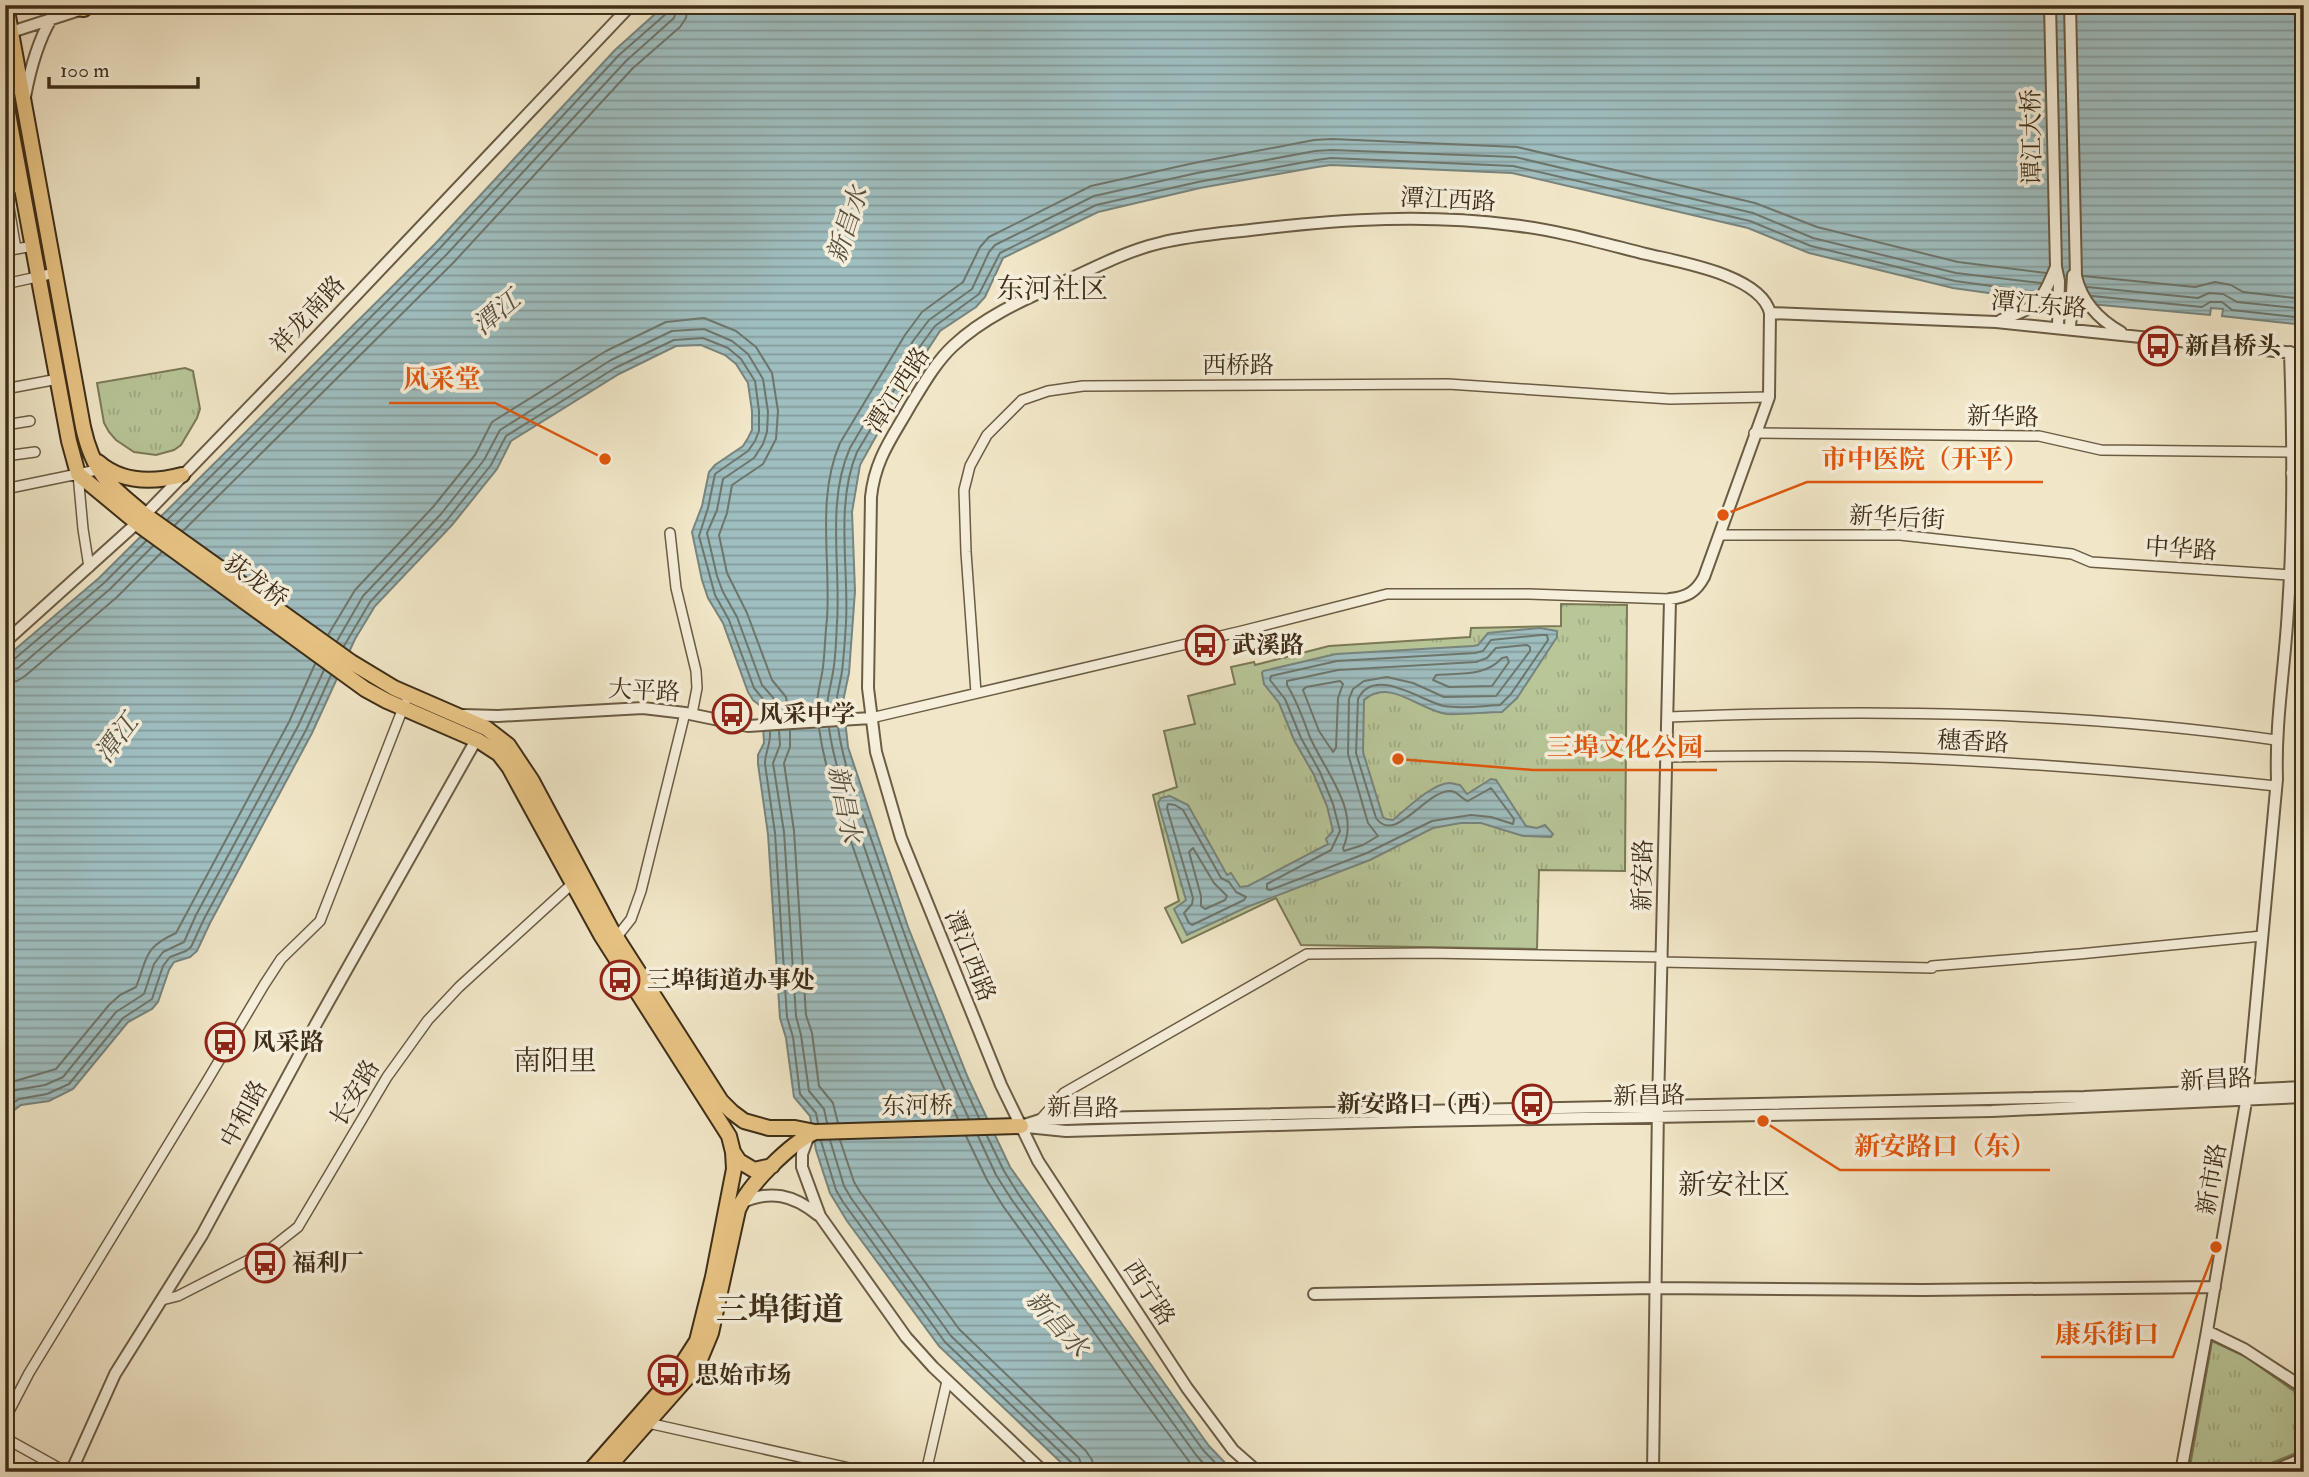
<svg xmlns="http://www.w3.org/2000/svg" width="2309" height="1477" font-family="'IM FELL Double Pica','Noto Serif SC',serif">
	<defs>
		<pattern id="grass-tufts" width="24" height="20" patternUnits="userSpaceOnUse" patternTransform="scale(1.75)"><rect width="24" height="20" fill="#b8c698"/><path d="M3 7l-1-3M5 7V3M7 7l1-3M15 17l-1-3M17 17v-4M19 17l1-3" fill="none" stroke="#9faa82"/></pattern>
		<pattern id="water-rules" width="6" height="5" patternUnits="userSpaceOnUse" patternTransform="scale(1.75)"><rect width="6" height="5" fill="#9fbec0"/><path d="M0 2.5h6" fill="none" stroke="#839b9b"/></pattern>
	</defs>
	<rect width="100%" height="100%" fill="#f1e7c8"/>
	<filter id="stains"><feTurbulence type="fractalNoise" baseFrequency=".00286" numOctaves="4"/><feColorMatrix values="0 0 0 0 .2 0 0 0 0 .09 0 0 0 0 .02 0 0 0 .5 -.17"/></filter>
	<radialGradient id="worn" r=".72"><stop offset=".6" stop-color="#630" stop-opacity="0"/><stop offset="1" stop-color="#630" stop-opacity=".3"/></radialGradient>
	<path fill="url(#grass-tufts)" stroke="#7b7a58" stroke-width="2" d="M 185,368 L 193,371 L 200,409 L 197,418 L 181,445 L 174,450 L 156,455 L 134,452 L 116,440 L 109,432 L 104,423 L 97,383 Z
		M 1561,604 L 1627,605 L 1625,871 L 1539,870 L 1537,949 L 1301,945 L 1276,898 L 1182,943 L 1165,908 L 1179,901 L 1153,795 L 1177,787 L 1164,731 L 1195,724 L 1188,696 L 1235,684 L 1231,667 L 1254,662 L 1255,665 L 1329,646 L 1470,637 L 1471,628 L 1561,626 Z
		M 2212,1341 L 2246,1357 L 2291,1389 L 2304,1394 L 2304,1450 L 2249,1472 L 2189,1472 Z"/>
	<path fill="url(#water-rules)" stroke="#78847d" stroke-width="2" d="M 665,5 L 2304,5 L 2304,325 L 2222,316 L 2223,309 L 2211,308 L 2210,315 L 2024,298 L 1953,288 L 1809,253 L 1748,228 L 1512,173 L 1331,165 L 1317,167 L 1200,188 L 1098,212 L 1003,258 L 985,297 L 976,307 L 940,331 L 904,386 L 860,465 L 852,512 L 855,591 L 849,673 L 843,701 L 848,747 L 908,927 L 968,1078 L 1010,1167 L 1209,1446 L 1234,1472 L 1071,1472 L 939,1346 L 847,1221 L 830,1193 L 816,1150 L 810,1116 L 794,1097 L 786,1038 L 780,1018 L 768,834 L 758,764 L 758,755 L 764,743 L 762,707 L 753,700 L 748,692 L 723,623 L 708,598 L 702,580 L 692,532 L 702,506 L 709,472 L 715,465 L 743,446 L 748,438 L 752,430 L 752,411 L 748,383 L 736,364 L 725,355 L 701,345 L 676,346 L 619,374 L 511,441 L 497,469 L 452,525 L 375,606 L 355,639 L 312,733 L 210,923 L 197,951 L 190,957 L 174,962 L 169,970 L 158,1002 L 152,1009 L 128,1022 L 73,1089 L 49,1101 L 21,1105 L 5,1117 L 5,658 L 99,578 L 435,244 L 615,50 Z
		M 1540,628 L 1557,631 L 1557,637 L 1517,698 L 1502,712 C 1483,712 1465,715 1447,714 C 1420,711 1390,677 1364,700 L 1363,752 L 1383,817 L 1386,819 L 1393,820 C 1405,810 1434,782 1450,783 C 1453,783 1457,785 1460,785 L 1467,794 L 1491,779 L 1496,780 L 1526,826 L 1537,828 L 1545,825 L 1553,834 L 1551,837 L 1523,836 L 1481,823 L 1461,823 L 1433,828 L 1370,860 L 1247,907 L 1187,935 L 1174,909 L 1186,900 L 1158,803 L 1161,798 L 1170,796 L 1188,805 L 1227,875 L 1231,873 L 1240,887 L 1248,886 L 1328,844 L 1326,839 L 1333,831 L 1327,806 L 1314,775 L 1294,740 L 1279,703 L 1264,684 L 1262,673 L 1263,671 L 1336,654 L 1473,646 L 1478,645 L 1488,633 Z"/>
	<g fill="none" stroke-linecap="round" stroke-linejoin="round">
		<path stroke="#6e766c" stroke-width="2" d="M 2083,276 L 2195,287 L 2215,282 L 2231,285 L 2243,292 L 2304,299
			M 2087,287 L 2198,298 L 2209,293 L 2223,294 L 2237,302 L 2304,309
			M 2092,296 L 2202,307 L 2210,302 L 2222,302 L 2232,310 L 2304,318
			M 167,520 L 440,248 L 619,55 L 667,13 L 669,5
			M 175,525 L 447,254 L 626,61 L 674,18 L 678,5
			M 183,531 L 454,262 L 633,68 L 680,27 L 686,18 L 688,5
			M 328,635 L 355,590 L 433,507 L 475,455 L 492,422 L 606,351 L 666,322 L 704,318 L 736,331 L 756,347 L 772,373 L 778,411 L 776,439 L 763,464 L 732,485 L 727,513 L 719,535 L 727,573 L 747,613 L 772,680 L 786,697 L 789,716
			M 1541,635 L 1547,635 L 1548,640 L 1511,694 L 1500,705 C 1482,706 1461,709 1444,706 C 1423,702 1374,665 1358,699 L 1356,753 L 1376,818 C 1395,845 1425,791 1450,791 C 1458,791 1461,799 1468,801 L 1491,788 L 1514,819 L 1513,824 L 1491,817 L 1471,815 L 1432,821 L 1367,853 L 1270,890 L 1267,889 L 1267,884 L 1331,850 L 1340,831 L 1333,804 L 1320,772 L 1301,738 L 1285,699 L 1270,680 L 1271,676 L 1337,661 L 1475,653 L 1483,651 L 1491,640 Z
			M 337,641 L 363,596 L 441,514 L 484,460 L 500,430 L 611,360 L 672,331 L 704,329 L 732,341 L 748,354 L 763,379 L 768,412 L 767,432 L 763,444 L 754,458 L 723,479 L 717,510 L 707,533 L 717,576 L 723,592 L 737,617 L 762,685 L 776,701 L 778,717
			M 1527,645 L 1530,647 L 1530,651 L 1496,696 L 1444,697 L 1413,683 L 1387,677 L 1364,681 L 1353,689 L 1349,699 L 1348,754 L 1368,823 L 1378,836 L 1363,845 L 1344,851 L 1343,848 C 1361,810 1323,769 1309,735 C 1303,718 1297,701 1287,685 L 1287,681 L 1338,670 L 1476,662 L 1487,658 L 1496,648 Z
			M 344,646 L 370,602 L 447,520 L 491,465 L 506,436 L 615,368 L 674,340 L 703,338 L 728,348 L 741,359 L 755,381 L 759,411 L 759,431 L 755,441 L 748,451 L 715,474 L 708,508 L 699,536 L 715,595 L 729,620 L 754,688 L 768,705 L 770,718
			M 1507,657 L 1509,662 L 1492,686 L 1449,687 L 1433,680 L 1436,675 C 1459,673 1485,677 1502,658 Z
			M 5,663 L 12,661 L 104,583 L 146,541
			M 5,672 L 18,668 L 110,589 L 153,546
			M 1340,681 L 1343,684 L 1338,698 L 1336,748 L 1333,752 L 1319,731 L 1303,690 L 1306,687 Z
			M 5,682 L 17,681 L 25,676 L 117,597 L 162,552
			M 836,713 C 835,698 840,686 842,671 C 844,655 845,639 846,623 C 849,568 835,504 857,452 L 921,345 L 935,326 L 979,294 L 1000,253 L 1096,205 L 1198,182 L 1316,160 L 1331,158 L 1513,166 L 1750,221 L 1811,246 L 1955,281 L 2036,292
			M 827,714 C 826,699 831,686 833,672 C 836,656 836,639 837,623 C 841,567 826,502 850,448 L 913,341 L 929,320 L 972,289 L 989,252 L 995,245 L 1094,196 L 1197,173 L 1315,151 L 1332,150 L 1515,157 L 1753,213 L 1813,238 L 1956,273 L 2041,283
			M 817,715 C 815,698 821,683 823,667 C 825,651 825,635 827,619 C 831,561 816,498 840,443 L 905,335 L 922,312 L 963,282 L 980,247 L 989,237 L 1091,186 L 1194,163 L 1314,140 L 1332,139 L 1517,147 L 1755,203 L 1817,227 L 1958,262 L 2046,273
			M 838,727 C 844,770 861,809 875,850 C 906,940 938,1031 979,1118
			M 819,728 C 825,773 842,814 856,856 C 887,945 918,1034 958,1119
			M 829,728 C 835,772 853,813 867,855 C 898,944 929,1034 969,1119
			M 790,730 L 790,747 L 784,763 L 794,831 L 806,1015 L 812,1033 L 819,1086 L 833,1103 L 838,1123
			M 779,731 L 780,745 L 773,763 L 784,832 L 796,1016 L 801,1035 L 809,1091 L 824,1109 L 827,1123
			M 770,732 C 771,744 765,752 765,764 L 775,833 L 787,1017 L 793,1037 L 800,1094 L 816,1113 L 818,1123
			M 1168,804 L 1175,805 L 1183,810 L 1221,878 L 1229,882 L 1236,892 L 1246,897 L 1244,900 L 1192,925 L 1189,923 L 1184,913 L 1192,904 L 1193,898 L 1167,808 Z
			M 1193,848 L 1214,883 L 1227,896 L 1225,900 L 1205,909 L 1201,906 L 1201,896 L 1189,852 Z
			M 5,1084 L 56,1069 L 109,1005 L 120,995 L 136,987 C 148,957 143,948 176,933 L 289,722 L 315,664
			M 5,1097 L 16,1090 L 45,1085 L 63,1077 L 116,1012 L 144,994 L 154,964 L 163,952 L 184,942 L 196,915 L 298,726 L 324,670
			M 5,1108 L 19,1099 L 47,1094 L 69,1084 L 123,1018 L 152,999 L 163,966 L 170,957 L 186,951 L 191,947 L 204,919 L 306,730 L 331,675
			M 966,1136 L 987,1180 L 1003,1206 L 1132,1385 L 1197,1472
			M 978,1136 L 996,1175 L 1012,1200 L 1196,1455 L 1211,1472
			M 987,1136 L 1004,1171 L 1019,1195 L 1203,1450 L 1224,1472
			M 830,1140 L 844,1186 L 851,1198 L 951,1336 L 1079,1458 L 1084,1472
			M 840,1140 L 854,1182 L 860,1192 L 959,1329 L 1086,1451 L 1092,1460 L 1094,1472
			M 821,1141 L 836,1190 L 843,1202 L 945,1342 L 1073,1464 L 1075,1472"/>
		<defs>
			<path id="minor" d="M 5,189 L 22,186
				M 8,202 L 16,249
				M 5,251 L 33,246
				M 5,284 L 55,273
				M 5,389 L 58,379
				M 5,425 L 30,421
				M 1754,433 L 2039,436 L 2101,450 L 2291,452
				M 5,456 L 35,452
				M 2291,473 L 2304,473
				M 78,474 L 83,529 L 89,567
				M 5,489 L 97,470
				M 670,533 L 676,588 L 696,671 L 697,688 L 692,714
				M 1720,535 L 1900,535 L 2072,554 L 2091,562 L 2290,575
				M 2290,578 L 2304,579
				M 5,613 L 10,638
				M 976,693 L 966,552 L 964,490 L 970,466 L 987,435 L 1022,400 L 1048,391 L 1083,386 L 1448,384 L 1670,399 L 1769,397
				M 1668,717 C 1871,709 2074,711 2276,740
				M 871,718 L 1242,631 L 1387,594 L 1529,594 L 1670,599
				M 1667,757 C 1737,756 1808,755 1879,757 C 2012,761 2144,772 2276,786
				M 616,938 L 631,919 L 641,891 L 685,713
				M 1662,962 L 1932,968
				M 1932,966 L 2079,954 L 2262,936
				M 1040,1120 L 1064,1093 L 1307,954 L 1429,953 L 1662,957
				M 162,1300 L 178,1296 L 270,1249 L 298,1227 L 387,1077 L 428,1020 L 459,987 L 573,883
				M 5,1419 L 29,1373 L 207,1081 L 264,985 L 281,959 L 320,921 L 405,703
				M 648,1423 L 867,1472
				M 5,1438 L 66,1472
				M 926,1472 L 947,1381"/>
			<path id="tertiary" d="M 2050,5 L 2056,267 L 2059,281 L 2058,327
				M 2070,5 L 2076,276 C 2082,302 2098,319 2121,332
				M 5,34 L 95,5
				M 25,97 C 30,70 37,43 51,19
				M 1770,313 L 1996,322 L 2304,354
				M 2001,320 C 2039,306 2040,304 2056,267
				M 2070,328 L 2073,275
				M 5,642 L 137,523 L 288,367 L 631,5
				M 463,715 L 498,716 L 643,708 L 685,713 L 748,726 L 871,718
				M 1021,1126 L 1040,1120 L 1091,1118 L 2084,1097 L 2304,1087
				M 1027,1127 L 1066,1131 L 1416,1121 L 1992,1111 L 2304,1097
				M 809,1135 L 802,1154 L 802,1167 L 820,1216 L 906,1337 L 933,1367 L 1044,1472
				M 741,1203 C 770,1189 794,1195 818,1215
				M 1314,1294 L 1655,1288 L 1923,1290 L 2215,1287
				M 2207,1331 L 2244,1349 L 2304,1388
				M 71,1472 L 115,1374 L 202,1235 L 316,1024 L 476,740
				M 1258,1472 L 1233,1450 L 1187,1388 L 1038,1161 L 1001,1085 L 901,838 L 876,752 L 868,688 L 871,497 C 875,459 892,438 910,406 C 923,385 935,363 953,346 C 983,318 1020,301 1057,285 C 1090,270 1125,251 1160,243 C 1192,235 1226,233 1259,229 C 1344,219 1427,214 1512,225 C 1557,230 1602,243 1646,254 C 1679,262 1761,275 1770,313 L 1769,397 L 1704,577 C 1696,592 1687,597 1670,599 L 1658,1106 L 1653,1472
				M 2181,1472 L 2207,1331 L 2248,1090 L 2277,779 C 2275,722 2285,666 2288,609 C 2294,524 2293,437 2290,352
				M 2271,1472 L 2304,1458"/>
			<path id="primary" d="M 6,5 L 83,427 C 93,473 109,485 144,514 L 351,662 L 394,688 L 486,728 L 508,745 L 532,781 L 611,929 L 721,1101 L 732,1112 L 744,1121 L 769,1128 L 795,1128 L 815,1132 L 1021,1126
				M 57,5 L 84,9
				M 5,97 L 69,441 L 78,474 L 142,527 L 365,689 L 387,701 L 479,741 L 499,754 L 509,767 L 601,935 L 729,1136 L 733,1152 L 734,1169 L 713,1277 L 697,1341 L 677,1372 L 589,1472
				M 98,462 C 122,483 152,483 182,475
				M 733,1152 L 739,1161 L 754,1170 L 772,1166
				M 604,1472 L 686,1379 L 701,1357 L 711,1333 L 738,1210 C 748,1185 791,1143 815,1132"/>
		</defs>
		<use href="#minor" stroke="#6b5c44" stroke-width="12"/>
		<use href="#tertiary" stroke="#6b5c44" stroke-width="14"/>
		<use href="#primary" stroke="#3e2e18" stroke-width="18"/>
		<use href="#minor" stroke="#f6efdb" stroke-width="9"/>
		<use href="#tertiary" stroke="#f6efdb" stroke-width="10"/>
		<use href="#primary" stroke="#e8c484" stroke-width="14"/>
	</g>
	<defs>
		<symbol id="bus-ring" viewBox="-11 -11 22 22"><circle r="9.5" fill="#f6efdb" stroke="#8f2418" stroke-width="1.5"/><path d="M-5-6H5V4H4V6H2V4H-2V6H-4V4H-5ZM-3.5-4V0h7V-4ZM-3.5 1.2v1.5H-2V1.2ZM2 1.2v1.5H3.5V1.2Z" fill="#8f2418"/></symbol>
	</defs>
	<g fill-rule="evenodd">
		<use href="#bus-ring" x="2136" y="324" width="44" height="44"/>
		<use href="#bus-ring" x="1183" y="623" width="44" height="44"/>
		<use href="#bus-ring" x="710" y="692" width="44" height="44"/>
		<use href="#bus-ring" x="598" y="958" width="44" height="44"/>
		<use href="#bus-ring" x="203" y="1020" width="44" height="44"/>
		<use href="#bus-ring" x="1510" y="1082" width="44" height="44"/>
		<use href="#bus-ring" x="243" y="1241" width="44" height="44"/>
		<use href="#bus-ring" x="646" y="1353" width="44" height="44"/>
	</g>
	<g text-anchor="middle" dominant-baseline="central" stroke-width="7" stroke-linejoin="round" paint-order="stroke">
		<g font-size="24" fill="#3e2e18" stroke="#f6efdb">
			<text transform="translate(2032 137) rotate(-91)">谭江大桥</text>
			<text transform="translate(1448 200) rotate(3)">潭江西路</text>
			<text transform="translate(2039 305) rotate(5)">潭江东路</text>
			<text transform="translate(308 315) rotate(-47)">祥龙南路</text>
			<text x="1238" y="365">西桥路</text>
			<text transform="translate(898 390) rotate(-57)">潭江西路</text>
			<text transform="translate(2003 417) rotate(1)">新华路</text>
			<text transform="translate(1897 518) rotate(3)">新华后街</text>
			<text transform="translate(2181 549) rotate(4)">中华路</text>
			<text transform="translate(256 581) rotate(36)">荻龙桥</text>
			<text transform="translate(644 691) rotate(3)">大平路</text>
			<text transform="translate(1973 742) rotate(3)">穗香路</text>
			<text transform="translate(1643 875) rotate(-89)">新安路</text>
			<text transform="translate(970 956) rotate(68)">潭江西路</text>
			<text transform="translate(2216 1080) rotate(-3)">新昌路</text>
			<text transform="translate(355 1093) rotate(-59)">长安路</text>
			<text transform="translate(1649 1096) rotate(-1)">新昌路</text>
			<text transform="translate(917 1106) rotate(-1)">东河桥</text>
			<text transform="translate(1083 1108) rotate(1)">新昌路</text>
			<text transform="translate(244 1114) rotate(-62)">中和路</text>
			<text transform="translate(2212 1179) rotate(-80)">新市路</text>
			<text transform="translate(1149 1293) rotate(57)">西宁路</text>
		</g>
		<g font-size="24" font-weight="bold" fill="#3e2e18" stroke="#f6efdb" text-anchor="start">
			<text x="2185" y="346">新昌桥头</text>
			<text x="1232" y="645">武溪路</text>
			<text x="759" y="714">风采中学</text>
			<text x="647" y="980">三埠街道办事处</text>
			<text x="252" y="1042">风采路</text>
			<text x="1505" y="1104" text-anchor="end">新安路口（西）</text>
			<text x="292" y="1263">福利厂</text>
			<text x="695" y="1375">思始市场</text>
		</g>
		<g font-size="26" font-style="italic" fill="#565242" stroke="#f6efdb">
			<text transform="translate(848 225) rotate(-72)">新昌水</text>
			<text transform="translate(497 313) rotate(-40)">潭江</text>
			<text transform="translate(117 739) rotate(-53)">潭江</text>
			<text transform="translate(844 804) rotate(79)">新昌水</text>
			<text transform="translate(1057 1324) rotate(48)">新昌水</text>
		</g>
		<g font-size="28" fill="#3e2e18" stroke="#f6efdb">
			<text x="1052" y="289">东河社区</text>
			<text x="555" y="1061">南阳里</text>
			<text x="1734" y="1185">新安社区</text>
		</g>
		<g font-size="32" font-weight="bold" fill="#3e2e18" stroke="#f6efdb">
			<text x="780" y="1310">三埠街道</text>
		</g>
	</g>
	<path fill="none" stroke="#e0570d" stroke-width="2.5" d="M605 459L495 403H389M1723 515L1807 482H2043M1398 759L1533 770H1717M1763 1121L1840 1170H2050M2216 1247L2173 1357H2041"/>
	<g fill="#e0570d" stroke="#f6efdb" stroke-width="2.5">
		<circle cx="605" cy="459" r="7"/>
		<circle cx="1723" cy="515" r="7"/>
		<circle cx="1398" cy="759" r="7"/>
		<circle cx="1763" cy="1121" r="7"/>
		<circle cx="2216" cy="1247" r="7"/>
	</g>
	<g font-size="26" text-anchor="middle" font-weight="bold" fill="#e0570d" stroke="#f6efdb" stroke-width="7" stroke-linejoin="round" paint-order="stroke">
		<text x="442" y="388">风采堂</text>
		<text x="1925" y="468">市中医院（开平）</text>
		<text x="1625" y="756">三埠文化公园</text>
		<text x="1945" y="1155">新安路口（东）</text>
		<text x="2107" y="1343">康乐街口</text>
	</g>
	<rect width="2309" height="1477" fill="none" stroke="#f1e7c8" stroke-width="28"/>
	<rect x="7" y="7" width="2295" height="1463" fill="none" stroke="#3e2e18" stroke-width="3.5"/>
	<rect x="14" y="14" width="2281" height="1449" fill="none" stroke="#3e2e18" stroke-width="2"/>
	<path d="M49 77v10h149v-10" fill="none" stroke="#3e2e18" stroke-width="3.5"/>
	<text x="60" y="77" font-size="21" fill="#3e2e18" stroke="#f6efdb" stroke-width="5" paint-order="stroke">100 m</text>
	<rect width="100%" height="100%" filter="url(#stains)"/>
	<rect width="100%" height="100%" fill="url(#worn)"/>
</svg>
